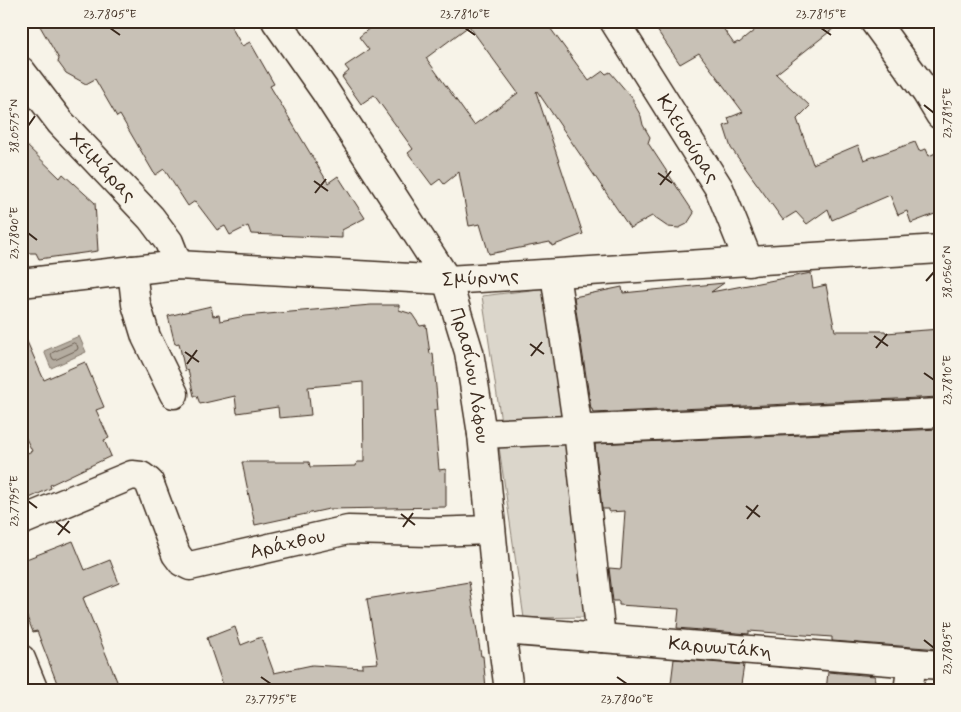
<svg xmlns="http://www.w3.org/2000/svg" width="961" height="712" font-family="Mynerve,sans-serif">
	<rect width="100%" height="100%" fill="#f7f3e8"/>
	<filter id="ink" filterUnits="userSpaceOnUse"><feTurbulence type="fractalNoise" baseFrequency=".02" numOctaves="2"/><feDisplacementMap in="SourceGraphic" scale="10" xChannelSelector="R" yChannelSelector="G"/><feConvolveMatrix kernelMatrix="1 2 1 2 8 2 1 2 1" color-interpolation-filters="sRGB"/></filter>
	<g filter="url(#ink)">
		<path fill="#dbd6cb" stroke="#8b8074" d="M 547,288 L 564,418 L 501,422 L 482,296 Z
			M 568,441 L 590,617 L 524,618 L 499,447 Z"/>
		<path fill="#b4aca0" stroke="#84786c" d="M 79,336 L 86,352 L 51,368 L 44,351 Z"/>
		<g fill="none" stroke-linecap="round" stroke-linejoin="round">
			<path stroke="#6b5e52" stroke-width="1" d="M 74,343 L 77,345 L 78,348 L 77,350 L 55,360 L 53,359 L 51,355 L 52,353 Z"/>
		</g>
		<path fill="#c8c1b6" stroke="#3b2a1e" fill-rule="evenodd" d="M 37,21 L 228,21 L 242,46 L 250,42 L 274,84 L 270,86 L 328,183 L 338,176 L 365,218 L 342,230 L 342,238 L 251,234 L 248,226 L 230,235 L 225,226 L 217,230 L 195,201 L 188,206 L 164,169 L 155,175 L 120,115 L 117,117 L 95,79 L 86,84 L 66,73 L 58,62 L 59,59 Z
			M 378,21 L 545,21 L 589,81 L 603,71 L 606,74 L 610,72 L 633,99 L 633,102 L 641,116 L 643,125 L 650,137 L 648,143 L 694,213 L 687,224 L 679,228 L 668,227 L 652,216 L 630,228 L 537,91 L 536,92 L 583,234 L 552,246 L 550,242 L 489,254 L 480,224 L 469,226 L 459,172 L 444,184 L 440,179 L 432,185 L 408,153 L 413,149 L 374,95 L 361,104 L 342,77 L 349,71 L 345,66 L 369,50 L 359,37 ZM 469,26 L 518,93 L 474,125 L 426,58 Z
			M 672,21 L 718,21 L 734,44 L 738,42 L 739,43 L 766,21 L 843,21 L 776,74 L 810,106 L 797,119 L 813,164 L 858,145 L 864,160 L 915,142 L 919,151 L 926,149 L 929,156 L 940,151 L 940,212 L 911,223 L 907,211 L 898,215 L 890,195 L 832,220 L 828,209 L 807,224 L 796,212 L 783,220 L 731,148 L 724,126 L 730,124 L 728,118 L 743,112 L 699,53 L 680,64 L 657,30 Z
			M 21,140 L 60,178 L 63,174 L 95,203 L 98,251 L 39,259 L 36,253 L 21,253 Z
			M 811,273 L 813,288 L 826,285 L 835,331 L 885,331 L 886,333 L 940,329 L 940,397 L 593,413 L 592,409 L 591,409 L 574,297 L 622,287 L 623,293 L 724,283 L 711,292 Z
			M 371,305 L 399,305 L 399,310 L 412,314 L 420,326 L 426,325 L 430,354 L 433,353 L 438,410 L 434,410 L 439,470 L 446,469 L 446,507 L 329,509 L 255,525 L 242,462 L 309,462 L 310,467 L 356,466 L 357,462 L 364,462 L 363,382 L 308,387 L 311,415 L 279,418 L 278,407 L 237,413 L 235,396 L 200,404 L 197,396 L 194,396 L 188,370 L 185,371 L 179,343 L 175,344 L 168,316 L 211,306 L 213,316 L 219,315 L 220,321 L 245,316 Z
			M 21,328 L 44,380 L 85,362 L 104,407 L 96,410 L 109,438 L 104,440 L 111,456 L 50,485 L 51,488 L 21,502 L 21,456 L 32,451 L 21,428 Z
			M 940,429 L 940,649 L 832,641 L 832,637 L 749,631 L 749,634 L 677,628 L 679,609 L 619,605 L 619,601 L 613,601 L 609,568 L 621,569 L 625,511 L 609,512 L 609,509 L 602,509 L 595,444 Z
			M 73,541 L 85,570 L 110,560 L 119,583 L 83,598 L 121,691 L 60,691 L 37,631 L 33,632 L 21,602 L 21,561 Z
			M 469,582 L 481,656 L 483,656 L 486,688 L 454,691 L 421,691 L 421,687 L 391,690 L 391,691 L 248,691 L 248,685 L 231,691 L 225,691 L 207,638 L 235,627 L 241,645 L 261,637 L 274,673 L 312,665 L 362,668 L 362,664 L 378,663 L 367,599 Z
			M 674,659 L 744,665 L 740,691 L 670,691 Z
			M 828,672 L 875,676 L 874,691 L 826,691 Z"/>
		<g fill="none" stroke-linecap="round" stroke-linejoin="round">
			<defs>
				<g id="minor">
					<path id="s1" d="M 276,21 L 325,91 L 447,280 L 469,352 L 482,434 L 501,630 L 509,691"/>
					<path id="s2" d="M 614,21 L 719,188 L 749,262"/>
					<path d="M 874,21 L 926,92 L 940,115"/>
					<path id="s3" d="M 21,71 L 60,122 L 151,218 L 169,242 L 178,265"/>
					<path d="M 132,270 L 136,304 L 146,337 L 174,394"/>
					<path d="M 555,274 L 578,430 L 601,638"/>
					<path id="s4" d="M 21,283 L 178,265 L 447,280 L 940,249"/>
					<path d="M 482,434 L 940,413"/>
					<path id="s5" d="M 21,521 L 132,475 L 141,476 L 149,482 L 176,554 L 182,562 L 190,566 L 348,530 L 429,532 L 491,530"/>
					<path id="s6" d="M 501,630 L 940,665"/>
					<path d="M 21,659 L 34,691"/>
					<path d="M 908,691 L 912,663"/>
				</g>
			</defs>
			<use href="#minor" stroke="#3b2a1e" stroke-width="31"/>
			<use href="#minor" stroke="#f7f3e8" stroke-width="28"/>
		</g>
	</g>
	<path fill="none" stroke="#3b2a1e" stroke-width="2" d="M 110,28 L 120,35M 465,28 L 475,35M 821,28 L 831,35M 924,105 L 934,113M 28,126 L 35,116M 658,173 L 672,183M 314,181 L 328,191M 660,185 L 671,171M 315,193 L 326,179M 28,233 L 37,240M 926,281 L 934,272M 874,336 L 888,346M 530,344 L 544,354M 876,348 L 887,334M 185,352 L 199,362M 531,356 L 542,342M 187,364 L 197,350M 924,373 L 934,380M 28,501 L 37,508M 746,506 L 760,517M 401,514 L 415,525M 747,519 L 758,505M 56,522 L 70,533M 403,527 L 413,513M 58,535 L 69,521M 924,640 L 934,648M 261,677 L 271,684M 617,677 L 627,684"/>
	<g text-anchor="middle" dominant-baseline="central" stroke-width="4" stroke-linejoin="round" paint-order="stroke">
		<g font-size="20" fill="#3b2a1e" stroke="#f7f3e8">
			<text stroke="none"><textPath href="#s2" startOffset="139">Κλεισούρας</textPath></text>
			<text stroke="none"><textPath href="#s3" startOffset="126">Χειμάρας</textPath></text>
			<text stroke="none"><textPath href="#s4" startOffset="461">Σμύρνης</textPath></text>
			<text stroke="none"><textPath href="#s1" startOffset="409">Πρασίνου Λόφου</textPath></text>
			<text stroke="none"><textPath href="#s5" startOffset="335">Αράχθου</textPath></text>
			<text stroke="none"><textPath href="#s6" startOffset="220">Καρυωτάκη</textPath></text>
		</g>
	</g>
	<rect width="961" height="712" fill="none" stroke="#f7f3e8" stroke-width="55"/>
	<rect x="28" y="28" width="906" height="656" fill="none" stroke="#3b2a1e" stroke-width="2"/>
	<g font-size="12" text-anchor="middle" fill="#3b2a1e">
		<text x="110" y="18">23.7805°E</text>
		<text x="465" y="18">23.7810°E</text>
		<text x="821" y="18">23.7815°E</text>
		<text transform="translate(947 113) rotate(-90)" y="4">23.7815°E</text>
		<text transform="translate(14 126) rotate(-90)" y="4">38.0575°N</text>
		<text transform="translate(14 233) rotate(-90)" y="4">23.7800°E</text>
		<text transform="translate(947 272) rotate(-90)" y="4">38.0560°N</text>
		<text transform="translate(947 380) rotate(-90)" y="4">23.7810°E</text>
		<text transform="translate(14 501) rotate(-90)" y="4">23.7795°E</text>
		<text transform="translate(947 648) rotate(-90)" y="4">23.7805°E</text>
		<text x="271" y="703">23.7795°E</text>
		<text x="627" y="703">23.7800°E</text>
	</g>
</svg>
